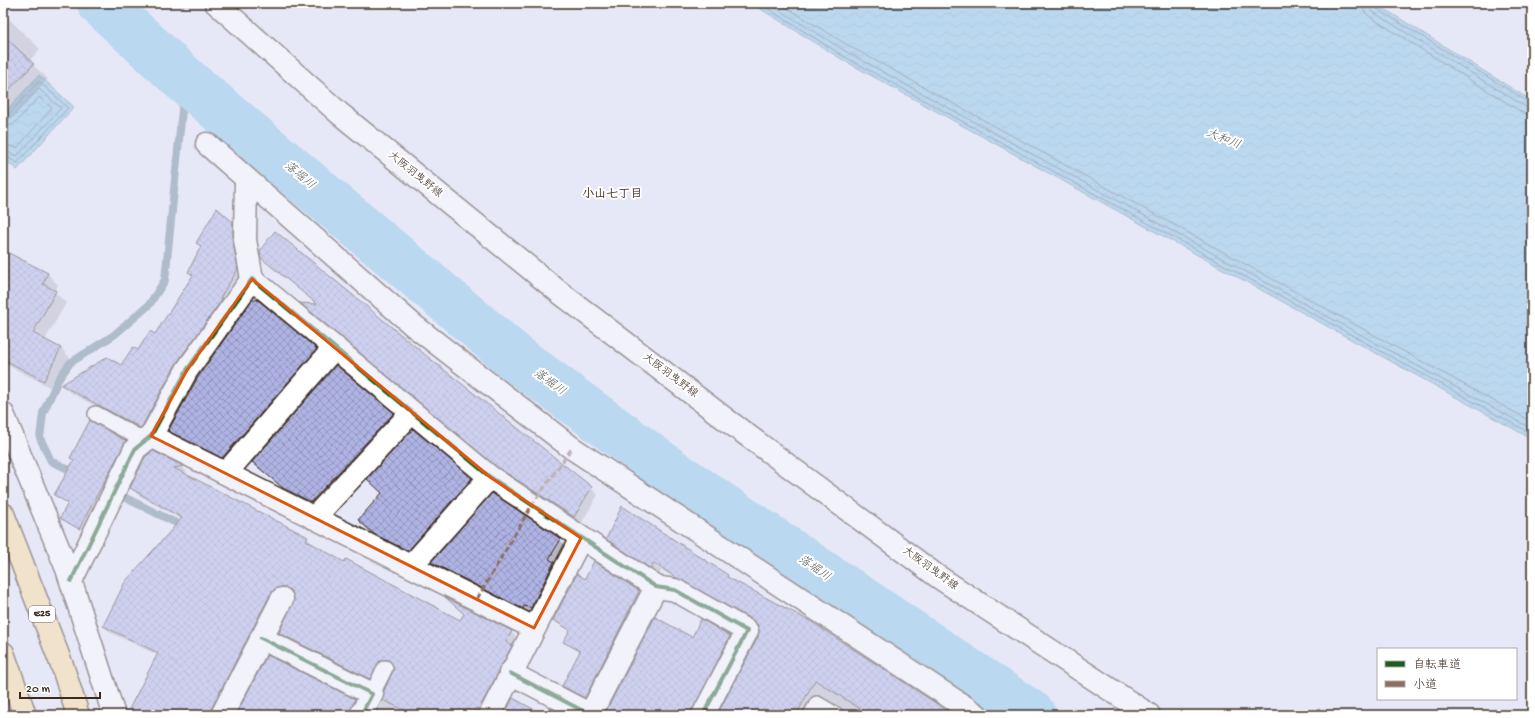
<svg xmlns="http://www.w3.org/2000/svg" width="1535" height="718" font-family="'Gochi Hand','Klee One',sans-serif">
	<defs>
		<pattern id="water-waves" width="16" height="10" patternUnits="userSpaceOnUse"><rect width="16" height="10" fill="#84c5e4"/><path d="M0 5q4-4 8 0t8 0" fill="none" stroke="#73a9c3"/></pattern>
		<pattern id="building-cross-hatch" width="8" height="8" patternUnits="userSpaceOnUse"><rect width="8" height="8" fill="#b0b4e5"/><path d="M0 0l8 8M0 8l8-8" fill="none" stroke="#9093b9"/></pattern>
	</defs>
	<rect width="100%" height="100%" fill="#e7e8f7"/>
	<filter id="ink" filterUnits="userSpaceOnUse"><feTurbulence type="fractalNoise" baseFrequency=".025" numOctaves="2"/><feDisplacementMap in="SourceGraphic" scale="8" xChannelSelector="R" yChannelSelector="G"/><feConvolveMatrix kernelMatrix="1 2 1 2 8 2 1 2 1" color-interpolation-filters="sRGB"/></filter>
	<g filter="url(#ink)">
		<path fill="url(#water-waves)" stroke="#678795" d="M 751,3 L 1375,3 L 1532,101 L 1532,439 L 843,60 Z
			M 39,75 L 74,107 L 17,170 L 3,158 L 3,114 Z"/>
		<path fill="#0003" d="M 3,13 L 40,49 L 29,61 L 48,79 L 3,126 Z
			M 232,222 L 239,229 L 244,276 L 147,434 L 69,392 L 63,385 L 121,366 L 155,336 L 193,276 L 189,272 L 202,247 L 197,243 Z
			M 3,251 L 48,274 L 58,285 L 55,292 L 66,303 L 45,340 L 61,348 L 71,359 L 55,390 L 7,365 L 3,361 Z
			M 262,258 L 427,358 L 591,488 L 598,495 L 581,524 L 506,474 L 309,310 L 319,305 Z
			M 316,350 L 323,357 L 230,464 L 176,437 L 169,430 Z
			M 336,366 L 399,420 L 318,508 L 291,494 L 260,468 Z
			M 413,431 L 476,484 L 413,555 L 380,538 L 364,524 L 383,493 Z
			M 125,442 L 129,446 L 84,532 L 65,521 L 61,517 L 68,504 L 55,495 L 75,461 L 71,457 Z
			M 153,452 L 182,467 L 188,473 L 183,474 L 307,537 L 313,545 L 344,563 L 460,621 L 511,632 L 518,638 L 482,715 L 376,715 L 384,700 L 394,672 L 394,667 L 387,667 L 377,685 L 287,639 L 280,633 L 296,599 L 294,594 L 289,593 L 218,715 L 134,715 L 157,655 L 111,633 L 104,626 L 182,520 L 138,495 L 131,488 Z
			M 623,507 L 728,576 L 733,581 L 952,715 L 846,715 L 844,712 L 825,702 L 812,715 L 718,715 L 759,637 L 759,626 L 684,584 L 662,570 L 659,575 L 614,546 L 607,538 Z
			M 560,540 L 566,545 L 555,564 L 559,568 L 536,613 L 530,611 L 529,613 L 438,568 L 432,562 Z
			M 595,562 L 644,597 L 591,700 L 569,689 L 580,652 L 565,641 L 570,631 L 554,620 L 586,580 Z
			M 702,621 L 730,637 L 737,644 L 700,715 L 621,715 L 692,638 Z
			M 354,700 L 361,707 L 358,715 L 237,715 Z"/>
		<g fill="none" stroke-linecap="round" stroke-linejoin="round">
			<path stroke="#58686d" stroke-width="1" d="M 759,3 L 845,57 L 1532,434
				M 768,3 L 847,52 L 1532,429
				M 779,3 L 851,47 L 1532,422
				M 1363,3 L 1364,11 L 1370,17 L 1523,113 L 1532,115
				M 1369,3 L 1370,8 L 1373,12 L 1526,107 L 1532,109
				M 1374,3 L 1376,8 L 1532,104
				M 3,116 L 8,115 L 39,81 L 68,108 L 17,163 L 3,155
				M 3,121 L 11,118 L 39,89 L 61,108 L 17,156 L 3,150
				M 3,127 L 14,124 L 39,97 L 52,108 L 17,148 L 3,144"/>
			<path stroke="#678795" stroke-width="8" d="M 78,474 L 51,461 L 40,438 L 43,413 L 58,380 L 70,363 L 114,335 L 149,305 L 165,280 L 185,80
				M 92,481 L 186,528"/>
			<path stroke="#84c5e4" stroke-width="48" d="M 101,3 L 185,80 L 517,359 L 678,477 L 1032,715"/>
		</g>
		<path fill="url(#building-cross-hatch)" stroke="#3b2a1e" d="M 3,35 L 34,64 L 3,96 Z
			M 217,208 L 233,222 L 233,242 L 238,269 L 220,298 L 223,298 L 176,364 L 141,428 L 61,385 L 107,357 L 121,365 L 133,347 L 138,350 L 150,331 L 155,334 L 193,275 L 188,272 L 201,246 L 196,243 Z
			M 275,231 L 428,357 L 592,487 L 574,517 L 497,467 L 300,303 L 317,304 L 261,258 L 260,250 Z
			M 3,250 L 48,273 L 43,284 L 56,291 L 33,333 L 61,348 L 44,381 L 3,359 Z
			M 252,300 L 258,300 L 317,349 L 222,458 L 168,431 L 198,377 Z
			M 336,365 L 394,413 L 311,502 L 283,488 L 252,462 Z
			M 90,420 L 126,441 L 79,529 L 60,518 L 68,503 L 54,495 L 74,460 L 70,458 Z
			M 413,429 L 472,478 L 408,551 L 374,534 L 358,520 L 382,493 L 367,479 Z
			M 153,451 L 183,466 L 174,468 L 308,537 L 306,540 L 344,562 L 346,559 L 460,620 L 464,614 L 445,597 L 512,631 L 506,642 L 512,646 L 479,709 L 476,708 L 472,715 L 414,715 L 383,700 L 384,691 L 394,668 L 389,660 L 380,661 L 370,679 L 279,633 L 294,599 L 292,592 L 287,588 L 282,587 L 276,588 L 271,593 L 211,709 L 210,715 L 126,715 L 158,653 L 103,626 L 125,582 L 182,518 L 130,488 L 145,457 Z
			M 492,493 L 561,539 L 549,559 L 554,562 L 531,608 L 524,606 L 523,609 L 431,562 Z
			M 622,506 L 728,575 L 727,577 L 810,621 L 954,715 L 870,715 L 815,680 L 796,715 L 717,715 L 758,637 L 759,631 L 758,625 L 753,620 L 675,577 L 654,563 L 651,569 L 606,539 Z
			M 594,561 L 639,591 L 585,698 L 562,686 L 580,651 L 563,642 L 570,630 L 553,620 L 577,574 L 585,579 Z
			M 655,617 L 692,637 L 701,619 L 730,636 L 691,715 L 604,715 Z
			M 267,655 L 355,699 L 349,715 L 236,715 Z
			M 513,698 L 544,715 L 504,715 Z
			M 550,708 L 564,715 L 547,715 Z"/>
		<g fill="none" stroke-linecap="round" stroke-linejoin="round">
			<defs>
				<path id="lane" d="M 96,414 L 145,441
					M 372,694 L 385,668
					M 811,715 L 817,704 L 836,715"/>
				<path id="street" d="M 207,144 L 413,325 L 572,448 L 977,715
					M 246,179 L 245,240 L 252,279
					M 3,414 L 67,569 L 114,715
					M 151,436 L 534,628
					M 226,473 L 335,347
					M 314,518 L 412,412
					M 411,566 L 490,477
					M 71,581 L 135,449 L 151,436 L 187,370 L 252,279 L 490,477 L 656,587 L 675,590 L 747,631 L 703,715
					M 261,638 L 372,694 L 361,715
					M 510,673 L 591,715
					M 222,715 L 282,599
					M 490,715 L 581,538
					M 590,715 L 656,587"/>
				<path id="secondary" d="M 216,3 L 339,113 L 559,292 L 724,418 L 937,576 L 1149,715"/>
				<path id="highway" d="M 3,514 L 63,668 L 78,715
					M 3,653 L 25,715"/>
			</defs>
			<use href="#lane" stroke="#3b2a1e" stroke-width="18"/>
			<use href="#street" stroke="#3b2a1e" stroke-width="25"/>
			<use href="#secondary" stroke="#3b2a1e" stroke-width="25"/>
			<use href="#highway" stroke="#3b2a1e" stroke-width="25"/>
			<path stroke="#3b2a1e" stroke-width="2.5" stroke-dasharray="3 3" stroke-linecap="butt" d="M 1528,3 L 1532,6"/>
			<use href="#lane" stroke="#fff" stroke-width="15"/>
			<use href="#street" stroke="#fff" stroke-width="22"/>
			<use href="#secondary" stroke="#fff" stroke-width="22"/>
			<use href="#highway" stroke="#fcde96" stroke-width="22"/>
			<path stroke="#8d6e63" stroke-width="3" stroke-dasharray="6 3" stroke-linecap="butt" d="M 477,599 L 532,505 L 572,448"/>
			<defs>
				<path id="cycleway" d="M 71,581 L 135,449 L 151,436 L 187,370 L 252,279 L 490,477 L 656,587 L 675,590 L 747,631 L 703,715
					M 261,638 L 372,694 L 361,715
					M 510,673 L 591,715"/>
			</defs>
			<use href="#cycleway" stroke="#fff" stroke-width="6"/>
			<use href="#cycleway" stroke="#1b5e20" stroke-width="4"/>
		</g>
	</g>
	<path d="M0 0H1535V718H0ZM 252,279 L 490,477 L 581,538 L 534,628 L 151,436 L 187,370 Z" fill="#e7e8f7" fill-opacity=".55" fill-rule="evenodd"/>
	<path fill="none" stroke="#df570d" stroke-width="3" stroke-linejoin="round" d="M 252,279 L 490,477 L 581,538 L 534,628 L 151,436 L 187,370 Z"/>
	<g text-anchor="middle" dominant-baseline="central" stroke-width="4" stroke-linejoin="round" paint-order="stroke">
		<rect fill="#fff" stroke="#766a62" stroke-width="1" x="29" y="606" width="26" height="16" rx="3"/>
		<g font-size="10" font-weight="bold" fill="#3b2a1e">
			<text x="42" y="614">E25</text>
		</g>
		<g font-size="11" fill="#3b2a1e" stroke="#fff">
			<text transform="translate(415 175) rotate(39)">大阪羽曳野線</text>
			<text transform="translate(670 376) rotate(37)">大阪羽曳野線</text>
			<text transform="translate(930 569) rotate(36)">大阪羽曳野線</text>
		</g>
		<g font-size="12" font-style="italic" fill="#515859" stroke="#fff">
			<text transform="translate(1223 140) rotate(22)">大和川</text>
			<text transform="translate(299 176) rotate(40)">落堀川</text>
			<text transform="translate(549 383) rotate(36)">落堀川</text>
			<text transform="translate(814 569) rotate(34)">落堀川</text>
		</g>
		<g font-size="12" font-weight="bold" fill="#3b2a1e" stroke="#fff">
			<text x="612" y="195">小山七丁目</text>
		</g>
	</g>
	<rect width="1535" height="718" fill="none" stroke="#fff" stroke-width="16"/>
	<rect x="8" y="8" width="1519" height="702" fill="none" stroke="#3b2a1e" stroke-width="1.5" filter="url(#ink)"/>
	<rect x="1377" y="648" width="140" height="52" fill="#ffffff" stroke="#b1aaa5"/>
	<rect x="1385" y="661" width="20" height="6" fill="#1b5e20" stroke="#b1aaa5"/>
	<text x="1413" y="668" font-size="12" fill="#3b2a1e">自転車道</text>
	<rect x="1385" y="681" width="20" height="6" fill="#8d6e63" stroke="#b1aaa5"/>
	<text x="1413" y="688" font-size="12" fill="#3b2a1e">小道</text>
	<path d="M20 692v6h80v-6" fill="none" stroke="#3b2a1e" stroke-width="2"/>
	<text x="26" y="692" font-size="12" fill="#3b2a1e" stroke="#ffffff" stroke-width="3" paint-order="stroke">20 m</text>
</svg>
